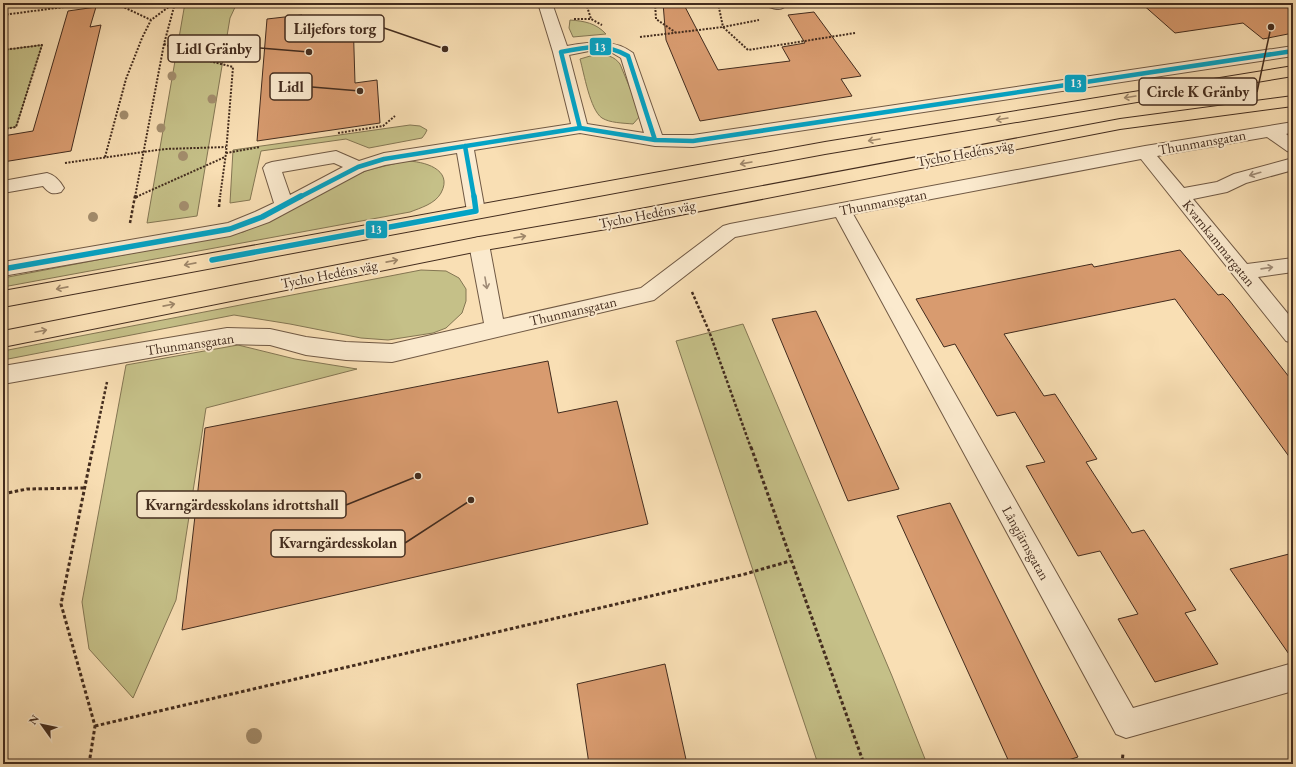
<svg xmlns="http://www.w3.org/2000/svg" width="1296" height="767" font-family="'EB Garamond',serif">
	<rect width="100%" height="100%" fill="#f9dfb4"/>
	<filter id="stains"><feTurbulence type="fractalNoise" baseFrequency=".005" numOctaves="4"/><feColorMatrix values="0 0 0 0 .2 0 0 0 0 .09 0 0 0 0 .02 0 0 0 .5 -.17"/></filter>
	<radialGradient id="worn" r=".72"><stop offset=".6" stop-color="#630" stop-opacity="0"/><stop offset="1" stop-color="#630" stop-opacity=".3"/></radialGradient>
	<path fill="#c5c088" stroke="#847653" d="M 185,3 L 237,3 L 230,18 L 197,216 L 147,223 Z
		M 570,20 C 584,21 596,23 606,34 L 573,37 L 569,28 Z
		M 42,45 L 16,127 L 3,129 L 3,50 Z
		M 597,54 C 607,55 614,56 620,64 L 641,115 L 633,124 C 623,123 610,123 602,118 C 590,110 584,73 580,59 Z
		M 410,125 L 420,126 L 427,130 L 425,134 L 422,138 L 369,148 L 346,139 L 261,151 L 250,200 L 230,203 L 233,150 Z
		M 406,161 C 423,161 454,169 441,193 C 435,204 420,208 410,212 L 3,287 L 3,278 L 243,232 L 286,212 L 347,179 L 368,170 Z
		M 421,270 L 446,271 L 459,278 L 466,289 L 466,301 L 462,313 L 446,328 L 433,333 L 388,340 L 361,338 L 290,324 L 234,315 L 3,360 L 3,351 Z
		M 743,324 L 892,676 L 927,764 L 818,764 L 676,341 Z
		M 238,345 L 295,359 L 357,369 L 206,408 L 176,600 L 133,698 L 89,649 L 82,602 L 126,365 Z"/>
	<path fill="#d89b6f" stroke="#432c1e" d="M 663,3 L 683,3 L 718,70 L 790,61 L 782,47 L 805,43 L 788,15 L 814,12 L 861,76 L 841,79 L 852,96 L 700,121 L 666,40 Z
		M 1141,3 L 1293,3 L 1293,33 L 1263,39 L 1243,23 L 1175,33 Z
		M 96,7 L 90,27 L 101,25 L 71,151 L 3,162 L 3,136 L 33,131 L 68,11 Z
		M 302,15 L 302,24 L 353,17 L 355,83 L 377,80 L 380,123 L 257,141 L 267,19 Z
		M 1180,250 L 1218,295 L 1223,294 L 1229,300 L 1293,382 L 1293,462 L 1175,299 L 1004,334 L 1044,396 L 1055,394 L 1097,459 L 1086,462 L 1132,533 L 1144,530 L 1196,610 L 1185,613 L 1218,664 L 1155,682 L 1118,619 L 1138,614 L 1100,551 L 1078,556 L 1026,466 L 1045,462 L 1015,412 L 997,416 L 955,344 L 944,347 L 916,299 L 1092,264 L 1094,267 Z
		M 816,311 L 833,347 L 899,489 L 848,501 L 772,319 Z
		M 548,361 L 558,413 L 617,401 L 648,524 L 182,630 L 205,428 Z
		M 950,503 L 1040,683 L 1078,757 L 1055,764 L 1010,764 L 897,516 Z
		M 1293,553 L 1293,660 L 1230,569 Z
		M 665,664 L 687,764 L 589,764 L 577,684 Z"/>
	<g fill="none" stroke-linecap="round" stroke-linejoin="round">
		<defs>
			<path id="minor" d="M 538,3 L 552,3 L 567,46 C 590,42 613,38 633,53 L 662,135 L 693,135 L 1293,46 L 1293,56 L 693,147 L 655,146 L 580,133 L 474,150 L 485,211 L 483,216 L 476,218 L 469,216 L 467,211 L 457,153 L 385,165 L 364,171 L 269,222 L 230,236 L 3,276 L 3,262 L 228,223 L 255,212 L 274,203 L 263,168 L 266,164 L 272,162 L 336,151 L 359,161 L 384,153 L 571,124 L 553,52 ZM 589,51 L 609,51 L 621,58 L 644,133 L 587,124 L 569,55 ZM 334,163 L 343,167 L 290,195 L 282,172 Z
				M 764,3 L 788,3 C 782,12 775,9 766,6 Z
				M 1293,122 L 1293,132 L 1286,134 L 1293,139 L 1293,153 L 1287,151 L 1267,137 L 1157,156 L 1184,188 L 1217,182 L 1234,174 L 1293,158 L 1293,170 L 1246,183 L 1227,192 L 1193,199 L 1247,264 L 1293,258 L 1293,272 L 1258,277 L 1293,320 L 1293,343 L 1286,341 L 1141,159 L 853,214 L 1133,708 L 1293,663 L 1293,691 L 1126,738 L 1116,734 L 836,217 L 735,237 L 654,300 L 392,362 L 346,360 L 306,355 L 270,345 L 227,344 L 3,384 L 3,366 L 227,328 L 270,329 L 306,337 L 346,342 L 392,344 L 484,323 L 469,244 L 472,239 L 479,237 L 486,239 L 489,244 L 503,319 L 641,288 L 723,226 L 730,224 L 1145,146 Z
				M 47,173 C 55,175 60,181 64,188 L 61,192 C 52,195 49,193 43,186 L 3,193 L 3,181 Z"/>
			<path id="major" d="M 1293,66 L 1293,76 L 825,154 L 3,307 L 3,291 L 825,142 Z
				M 1293,96 L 1293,106 L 1120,129 L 624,226 L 479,251 L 3,347 L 3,331 L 479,237 L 624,212 L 1120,119 Z"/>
		</defs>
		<use href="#minor" stroke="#705944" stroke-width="2"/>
		<use href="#major" stroke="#432c1e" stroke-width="2"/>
		<path stroke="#432c1e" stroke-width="2" stroke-dasharray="2 1.5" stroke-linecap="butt" d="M 115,3 L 151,20
			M 586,3 L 591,19
			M 655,3 L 656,19 L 675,32
			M 718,3 L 723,27 L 759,20
			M 3,15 L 94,3
			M 574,19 L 591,19 L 602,25
			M 640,37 L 723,27 L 748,50 L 855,33
			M 164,44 L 198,58 L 233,67 L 226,153 L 220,197
			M 3,50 L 42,45 L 16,127 L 3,129
			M 338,133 L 383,126 L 395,116
			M 226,153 L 260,147
			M 105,157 L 126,79 L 142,38 L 151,20 L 174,3
			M 65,163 L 165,149 L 226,147
			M 135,197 L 164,44 L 175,3
			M 136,197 L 225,157"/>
		<path stroke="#432c1e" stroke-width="2.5" stroke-dasharray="3 2" stroke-linecap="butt" d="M 135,198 L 138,196
			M 219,207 L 220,196
			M 130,223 L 135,196
			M 692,292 L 709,331 L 751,448
			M 93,448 L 107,382"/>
		<path stroke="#432c1e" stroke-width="3" stroke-dasharray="3.5 2.5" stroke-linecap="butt" d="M 751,447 L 864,764
			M 3,494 L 27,489 L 85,488
			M 95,726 L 745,574 L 790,561
			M 89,764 L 95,726 L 61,604 L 93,447
			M 1122,764 L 1123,753"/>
		<use href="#minor" fill="#fbeace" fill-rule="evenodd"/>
		<use href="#major" fill="#f9dfb4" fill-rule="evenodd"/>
		<defs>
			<path id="bus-1-far1" d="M 580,128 L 561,52 C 585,47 606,43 628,56 L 655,140
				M 465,146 L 474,197
				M 300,197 L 358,167 L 384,159 L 580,128 L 655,140 L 693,141 L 1293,51"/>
			<path id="bus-1" d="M 212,260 L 476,211 L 474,196
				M 3,269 L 230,229 L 262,217 L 301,196"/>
		</defs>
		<use href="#bus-1-far1" stroke="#fbeace" stroke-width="6"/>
		<use href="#bus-1" stroke="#fbeace" stroke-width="8"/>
		<use href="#bus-1-far1" stroke="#03a3c5" stroke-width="4.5"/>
		<use href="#bus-1" stroke="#03a3c5" stroke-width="5.5"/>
	</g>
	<g fill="#a38d6d">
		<circle cx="172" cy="76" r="4.5"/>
		<circle cx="212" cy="99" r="4.5"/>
		<circle cx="124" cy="115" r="4.5"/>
		<circle cx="161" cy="128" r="4.5"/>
		<circle cx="183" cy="156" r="5"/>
		<circle cx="184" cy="206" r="5"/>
		<circle cx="93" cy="217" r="5"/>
		<circle cx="254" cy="736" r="8"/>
	</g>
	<defs><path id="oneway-shaft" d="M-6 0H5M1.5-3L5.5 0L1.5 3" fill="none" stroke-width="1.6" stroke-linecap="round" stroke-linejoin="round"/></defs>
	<g stroke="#9e8669">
		<use href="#oneway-shaft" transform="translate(1130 97) rotate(171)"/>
		<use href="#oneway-shaft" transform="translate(1002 119) rotate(171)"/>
		<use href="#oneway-shaft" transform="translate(874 140) rotate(171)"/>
		<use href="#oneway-shaft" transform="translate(746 163) rotate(170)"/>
		<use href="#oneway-shaft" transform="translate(520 237) rotate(-10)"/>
		<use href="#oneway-shaft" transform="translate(392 261) rotate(-11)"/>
		<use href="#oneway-shaft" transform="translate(190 264) rotate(169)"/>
		<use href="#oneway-shaft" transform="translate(62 288) rotate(169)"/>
		<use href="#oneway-shaft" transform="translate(169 305) rotate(-11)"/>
		<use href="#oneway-shaft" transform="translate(41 331) rotate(-12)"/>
	</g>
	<g stroke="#9f8b76">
		<use href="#oneway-shaft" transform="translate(1255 174) rotate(164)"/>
		<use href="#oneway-shaft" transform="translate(1267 268) rotate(-8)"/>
		<use href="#oneway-shaft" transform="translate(486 283) rotate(80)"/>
	</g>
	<g text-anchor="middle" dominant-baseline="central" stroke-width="4" stroke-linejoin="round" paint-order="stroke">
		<g font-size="14" fill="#432c1e" stroke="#fbeace">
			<text transform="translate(1202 142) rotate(-10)">Thunmansgatan</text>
			<text transform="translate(965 153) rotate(-10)">Tycho Hedéns väg</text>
			<text transform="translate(883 202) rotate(-11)">Thunmansgatan</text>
			<text transform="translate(647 214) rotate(-11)">Tycho Hedéns väg</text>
			<text transform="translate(1219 243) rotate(51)">Kvarnkammargatan</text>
			<text transform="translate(329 274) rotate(-11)">Tycho Hedéns väg</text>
			<text transform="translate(573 311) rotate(-13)">Thunmansgatan</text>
			<text transform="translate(190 344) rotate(-8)">Thunmansgatan</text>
			<text transform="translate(1026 543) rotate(61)">Långjärnsgatan</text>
		</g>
	</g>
	<path fill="none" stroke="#432c1e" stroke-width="1.5" d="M445 49L384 28M309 52L260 48M360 91L312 87M1271 27L1257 92M418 476L346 505M471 500L405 543"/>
	<g fill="#432c1e" stroke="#fbeace" stroke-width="1.5">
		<circle cx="445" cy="49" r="4"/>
		<circle cx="309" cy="52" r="4"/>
		<circle cx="360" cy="91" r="4"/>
		<circle cx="1271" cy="27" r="4"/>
		<circle cx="418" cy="476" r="4"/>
		<circle cx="471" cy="500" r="4"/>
	</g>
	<g fill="#fbeace" stroke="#432c1e" stroke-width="1.5">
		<rect x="285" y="15" width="99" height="27" rx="4"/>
		<rect x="168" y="35" width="92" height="27" rx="4"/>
		<rect x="270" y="73" width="42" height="27" rx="4"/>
		<rect x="1139" y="78" width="118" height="27" rx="4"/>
		<rect x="137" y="491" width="209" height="27" rx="4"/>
		<rect x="271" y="530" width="134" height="27" rx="4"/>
	</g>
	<g font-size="15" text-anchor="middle" font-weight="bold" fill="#432c1e">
		<text x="335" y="34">Liljefors torg</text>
		<text x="214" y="54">Lidl Gränby</text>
		<text x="291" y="92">Lidl</text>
		<text x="1198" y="97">Circle K Gränby</text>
		<text x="242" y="510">Kvarngärdesskolans idrottshall</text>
		<text x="338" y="548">Kvarngärdesskolan</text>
	</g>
	<g stroke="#fbeace" stroke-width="1.5">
		<rect x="589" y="37" width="23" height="19" rx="4" fill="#03a3c5"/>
		<rect x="1064" y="74" width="23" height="19" rx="4" fill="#03a3c5"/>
		<rect x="365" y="220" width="23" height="19" rx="4" fill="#03a3c5"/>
	</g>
	<g font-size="11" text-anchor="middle" font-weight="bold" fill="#fff">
		<text x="600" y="51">13</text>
		<text x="1076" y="87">13</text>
		<text x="376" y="233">13</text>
	</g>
	<rect width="1296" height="767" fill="none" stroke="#f9dfb4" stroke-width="16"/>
	<rect x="4" y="4" width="1288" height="759" fill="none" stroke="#432c1e" stroke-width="2"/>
	<rect x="8" y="8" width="1280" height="751" fill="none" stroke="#432c1e"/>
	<g transform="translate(42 725) rotate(303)" stroke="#fbeace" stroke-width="3" paint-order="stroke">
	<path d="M0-3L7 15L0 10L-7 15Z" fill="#432c1e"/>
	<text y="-6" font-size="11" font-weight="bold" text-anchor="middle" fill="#432c1e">N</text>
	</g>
	<rect width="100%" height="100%" filter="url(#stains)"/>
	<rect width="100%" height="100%" fill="url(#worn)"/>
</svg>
